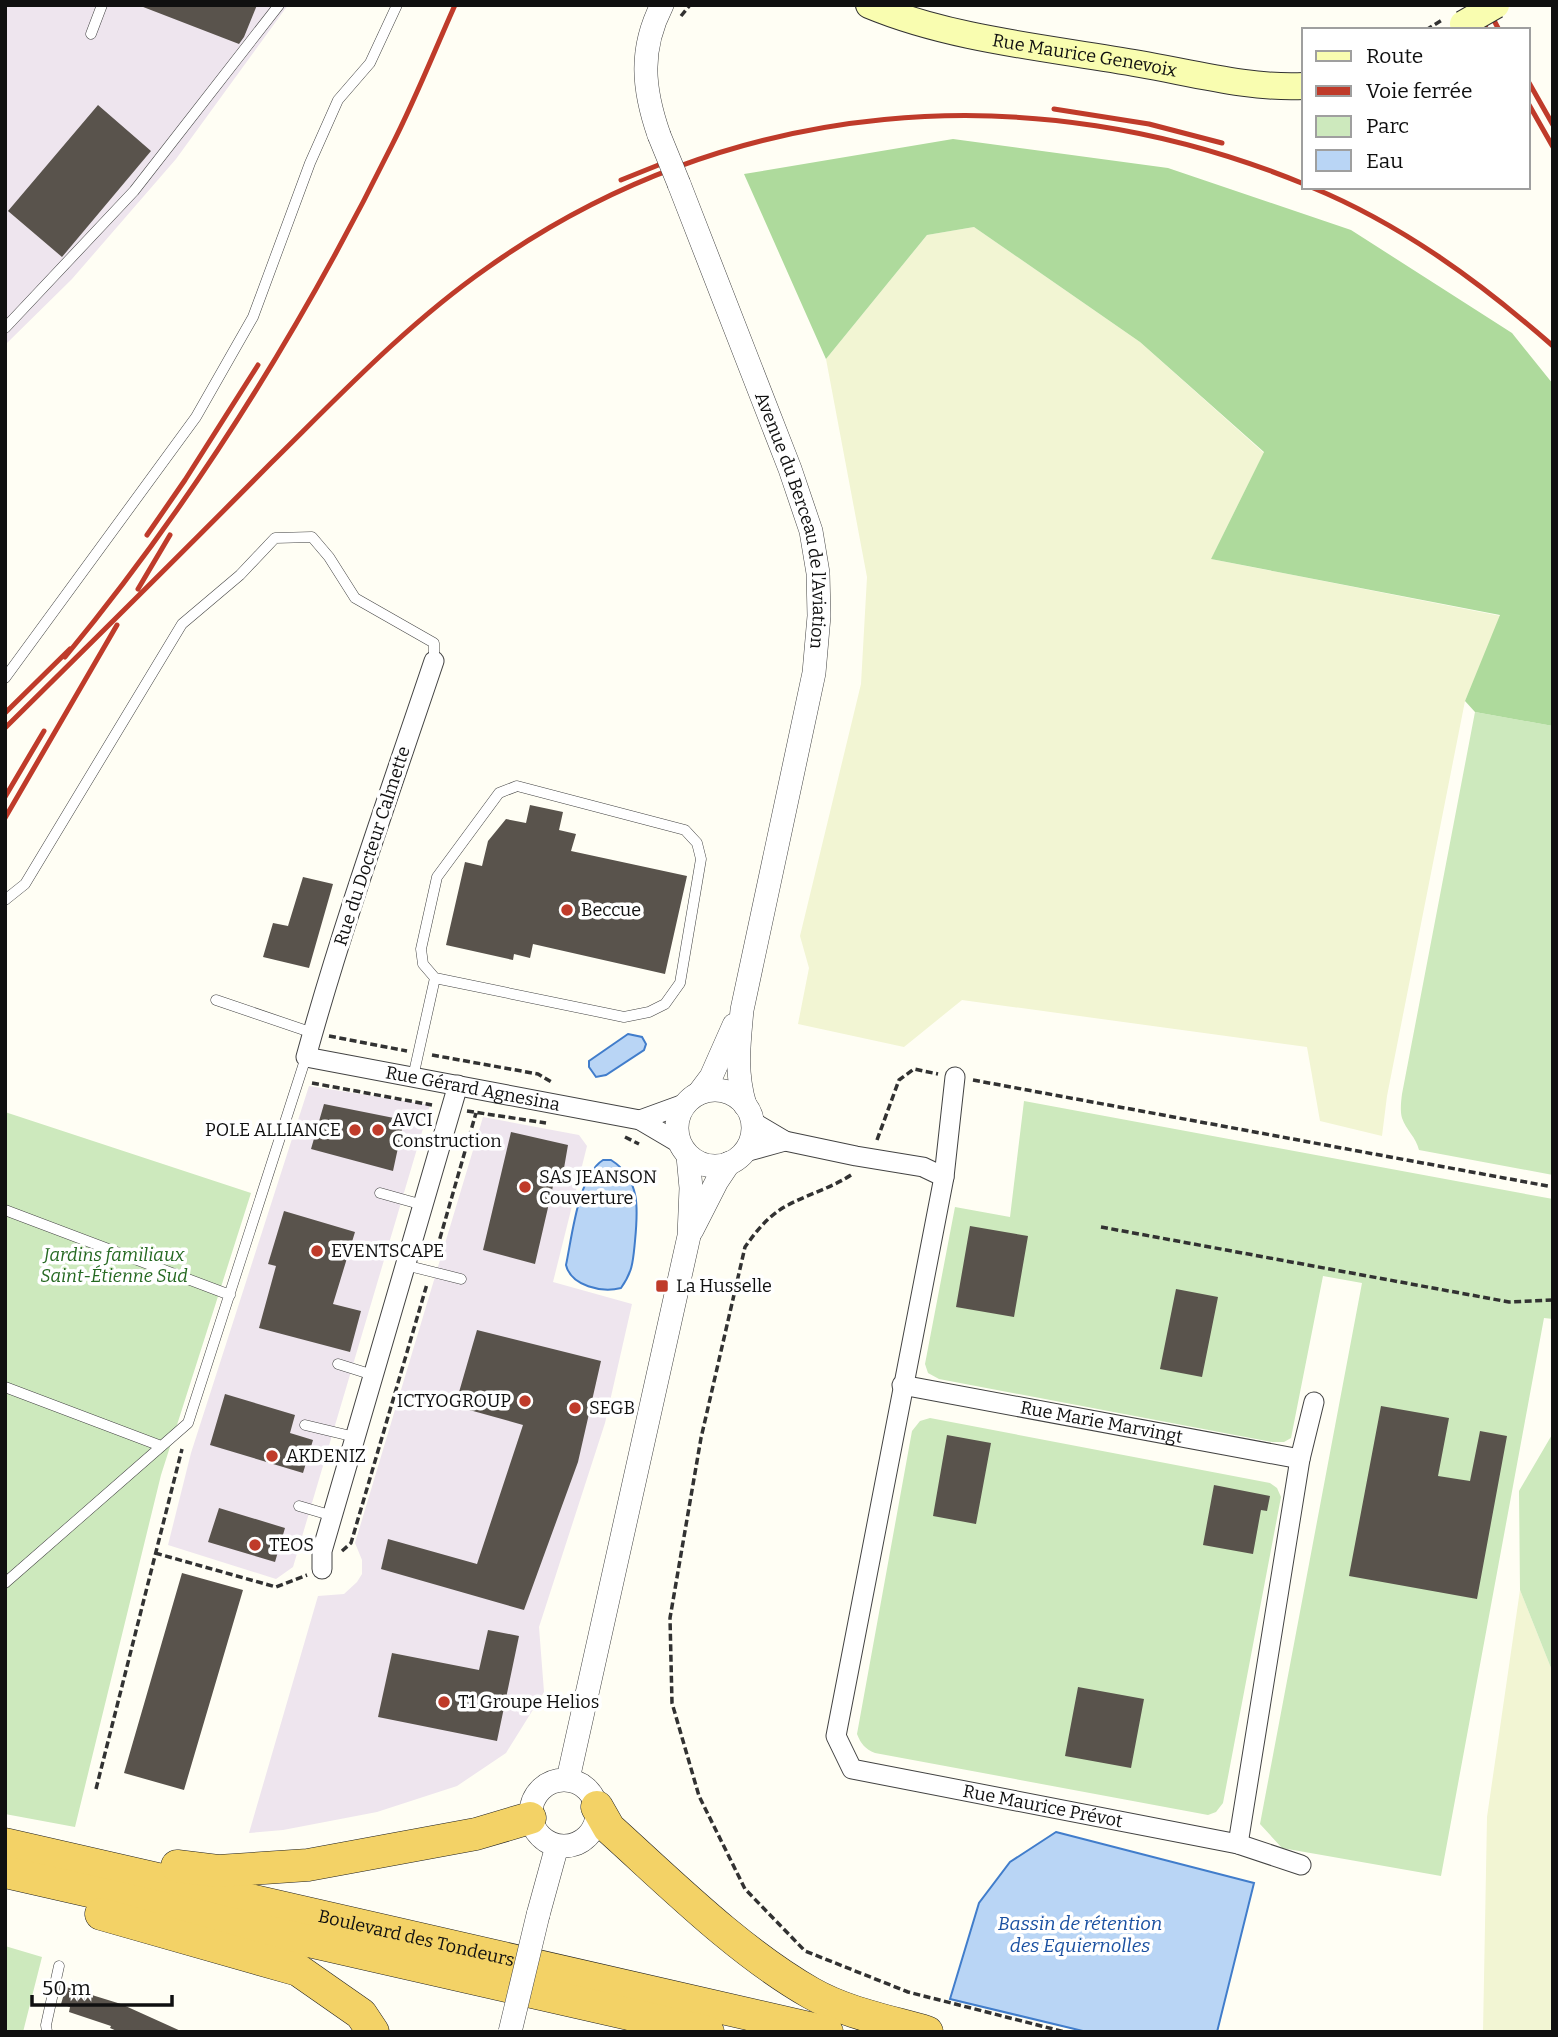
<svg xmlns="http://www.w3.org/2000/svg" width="1558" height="2037" font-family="Bitter,serif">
	<rect width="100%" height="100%" fill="#fffef4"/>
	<path fill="#eee5ee" d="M 5,5 L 288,5 L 176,159 L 72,279 L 5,345 Z
		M 309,1086 L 430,1105 L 293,1567 L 276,1579 L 168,1545 L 191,1453 Z
		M 483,1117 L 579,1135 L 587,1146 L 553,1282 L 632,1304 L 605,1423 L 539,1627 L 544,1692 L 506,1753 L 457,1786 L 377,1812 L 283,1830 L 249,1833 L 318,1596 L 344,1594 L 357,1582 L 362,1574 L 362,1560 L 355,1543 Z"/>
	<path fill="#f2f5d3" d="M 974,227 L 1140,342 L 1264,453 L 1211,559 L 1501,616 L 1465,701 L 1387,1096 L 1382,1136 L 1320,1121 L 1307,1047 L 962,1000 L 904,1047 L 798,1024 L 809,968 L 800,936 L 861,684 L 867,577 L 826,359 L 927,235 Z
		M 1520,1590 L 1553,1673 L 1553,2032 L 1483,2032 L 1487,1817 Z"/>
	<path fill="#cde9bd" d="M 1475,712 L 1553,726 L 1553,1175 L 1419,1150 C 1416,1137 1406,1130 1402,1118 C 1400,1111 1401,1102 1402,1094 Z
		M 1024,1101 L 1553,1199 L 1553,1319 L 1544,1318 L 1441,1876 L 1282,1848 L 1260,1824 L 1362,1283 L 1323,1276 L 1291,1438 L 1284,1442 L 1272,1442 L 939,1379 L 928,1373 L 925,1364 L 955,1207 L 1010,1217 Z
		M 5,1112 L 251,1193 L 161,1475 L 75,1827 L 5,1814 Z
		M 930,1418 L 1270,1483 L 1277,1488 L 1281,1497 L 1223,1803 L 1216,1812 L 1208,1815 L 875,1753 C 865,1749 861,1744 857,1734 L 912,1431 L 920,1421 Z
		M 1553,1433 L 1553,1673 L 1520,1590 L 1519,1491 Z
		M 5,1946 L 42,1957 L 23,2032 L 5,2032 Z"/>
	<path fill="#aeda9c" d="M 953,139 L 1168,168 L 1351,230 L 1512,333 L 1553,384 L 1553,726 L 1475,712 L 1465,701 L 1500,615 L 1211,559 L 1264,452 L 1140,342 L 974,227 L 927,235 L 826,359 L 744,174 Z"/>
	<path fill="#b9d5f5" stroke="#417dcb" stroke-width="2" d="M 628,1034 L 642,1037 L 646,1044 L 644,1050 L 606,1075 L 596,1077 L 589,1067 L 589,1061 Z
		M 603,1160 L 611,1160 C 641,1179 638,1210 635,1241 C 633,1261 633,1271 621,1288 C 602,1293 571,1286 566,1265 C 572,1237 578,1176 603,1160 Z
		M 1056,1832 L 1254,1883 L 1217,2032 L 1087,2032 L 950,1999 L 979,1903 L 1010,1862 Z"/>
	<path fill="#59534c" d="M 138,5 L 257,5 L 244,37 L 239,44 Z
		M 98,105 L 151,151 L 62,257 L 8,211 Z
		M 530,805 L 563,812 L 559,830 L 576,834 L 571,851 L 687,876 L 665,974 L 533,944 L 530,958 L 514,954 L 513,960 L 446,945 L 465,862 L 482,866 L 488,841 L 506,819 L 526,823 Z
		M 303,877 L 333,884 L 309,968 L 263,957 L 273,923 L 288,926 Z
		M 324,1104 L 404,1120 L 393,1171 L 311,1149 Z
		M 511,1132 L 568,1145 L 563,1174 L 556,1173 L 535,1264 L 483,1250 Z
		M 284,1211 L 355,1232 L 333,1304 L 361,1311 L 350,1352 L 259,1328 L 276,1266 L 268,1264 Z
		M 970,1226 L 1028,1236 L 1014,1317 L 956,1307 Z
		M 1176,1289 L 1218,1297 L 1202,1377 L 1160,1369 Z
		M 477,1330 L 601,1361 L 578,1462 L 524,1610 L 381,1569 L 388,1539 L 477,1564 L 523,1425 L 455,1406 Z
		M 225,1394 L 295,1415 L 290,1433 L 313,1440 L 303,1473 L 210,1445 Z
		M 1381,1406 L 1449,1418 L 1438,1476 L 1470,1481 L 1480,1431 L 1507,1436 L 1477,1599 L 1349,1576 Z
		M 947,1435 L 991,1443 L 976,1524 L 933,1516 Z
		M 1214,1485 L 1270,1496 L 1267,1511 L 1261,1510 L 1253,1554 L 1203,1545 Z
		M 219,1508 L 285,1528 L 275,1562 L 208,1542 Z
		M 182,1573 L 243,1590 L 184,1790 L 124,1773 Z
		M 488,1630 L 519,1636 L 497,1741 L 378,1717 L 392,1653 L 479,1670 Z
		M 1078,1687 L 1144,1699 L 1131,1768 L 1065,1756 Z
		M 66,1987 L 121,2004 L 183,2032 L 119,2032 L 110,2028 L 111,2026 L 69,2012 L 70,2007 L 61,2004 Z"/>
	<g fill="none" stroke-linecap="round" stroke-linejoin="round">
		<defs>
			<path id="service" d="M 91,34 L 102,5
				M 5,328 L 134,191 L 279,5
				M 5,678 L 196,417 L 253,317 L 310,163 L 338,100 L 370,63 L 397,5
				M 5,900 L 25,884 L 182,624 L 240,575 L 275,538 L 312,537 L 329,557 L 355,598 L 434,643 L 434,661
				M 216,1000 L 313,1033
				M 413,1077 L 435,978 L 624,1017 L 649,1012 L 665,1004 L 680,983 L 701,859 L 697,843 L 685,830 L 517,786 L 499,793 L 437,877 L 421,949 L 423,964 L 435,978
				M 380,1193 L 423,1205
				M 5,1210 L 230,1295
				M 405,1265 L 461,1279
				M 338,1364 L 373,1375
				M 5,1387 L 161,1446
				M 305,1425 L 355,1437
				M 299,1506 L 333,1516
				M 5,1583 L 188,1423 L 306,1057
				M 47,2032 L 46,2025 L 59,1966"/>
			<g id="minor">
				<path id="s1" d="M 434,661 C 390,792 343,923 306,1057 L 640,1120 L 679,1143"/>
				<path id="s2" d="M 955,1077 L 944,1177 L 836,1736 L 852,1769 L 1238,1844 L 1301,1865"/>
				<path d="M 640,1120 L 684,1104"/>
				<path d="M 753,1122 L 785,1141 L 856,1156 L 923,1167 L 944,1177"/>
				<path d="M 745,1152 L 785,1141"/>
				<path id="s3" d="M 902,1385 L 1300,1459"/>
				<path d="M 322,1569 L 322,1551 L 458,1085"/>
				<path d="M 1238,1844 L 1300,1459 L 1314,1402"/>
			</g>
			<g id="tertiary">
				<path d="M 659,135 C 643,89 639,50 662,5"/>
				<path id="s4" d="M 679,184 L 790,469 L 811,531 L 818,573 L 819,616 L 814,673 L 742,1010 C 739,1043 735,1072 745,1105"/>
				<circle cx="715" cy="1128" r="38"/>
				<path d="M 699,1093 L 711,1077 L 734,1025"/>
				<path d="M 692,1230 L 717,1181 L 729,1163"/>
				<path d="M 568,1779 L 689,1236 L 691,1188 L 688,1156"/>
				<circle cx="564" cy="1813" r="33"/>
				<path d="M 538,1915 L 557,1846"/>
			</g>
			<g id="secondary">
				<path id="s5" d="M 869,5 C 953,40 1051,48 1140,64 C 1192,73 1252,89 1304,86"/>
			</g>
			<g id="trunk">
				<path d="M 597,1807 L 609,1828 C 671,1884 739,1952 811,1993 C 846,2013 889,2021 927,2032"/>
				<path id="s6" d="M 5,1844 L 827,2032"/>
				<path d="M 177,1866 L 218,1871 L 308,1865 L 476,1834 L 530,1818"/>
				<path d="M 5,1872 L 708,2032"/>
				<path d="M 101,1914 L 298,1970 L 361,2014 L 373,2032"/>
			</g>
		</defs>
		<use href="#service" stroke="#434343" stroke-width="11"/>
		<use href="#minor" stroke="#434343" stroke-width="21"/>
		<use href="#tertiary" stroke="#434343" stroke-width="24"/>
		<use href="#secondary" stroke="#323232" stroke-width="28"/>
		<use href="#trunk" stroke="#212121" stroke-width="33"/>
		<path stroke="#323232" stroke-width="3.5" stroke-dasharray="7 3.5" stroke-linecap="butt" d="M 681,16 L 690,5
			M 1426,30 L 1442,20
			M 329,1036 L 407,1051
			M 432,1055 L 538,1074 L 553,1083
			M 973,1080 L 1553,1187
			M 312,1083 L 432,1105
			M 467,1111 L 546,1123
			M 625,1137 L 639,1144
			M 877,1140 L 899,1080 L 914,1069 L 938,1074
			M 851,1175 C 831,1188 809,1194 788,1205 C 769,1215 757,1230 745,1247 L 701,1438 L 670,1618 L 672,1703 L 699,1796 L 745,1889 L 805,1951 L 908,1992 L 1065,2032
			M 1101,1227 L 1509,1302 L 1553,1300
			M 434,1259 L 476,1113
			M 342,1551 L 351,1543 L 427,1284
			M 155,1553 L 276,1587 L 307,1575
			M 96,1789 L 182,1449"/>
		<use href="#service" stroke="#fff" stroke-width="10"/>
		<use href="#minor" stroke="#fff" stroke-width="19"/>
		<use href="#tertiary" stroke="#fff" stroke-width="23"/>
		<use href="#secondary" stroke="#f9fdb0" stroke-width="26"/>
		<use href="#trunk" stroke="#f3d266" stroke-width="32"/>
		<path stroke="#bf3b2a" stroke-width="5" d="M 1473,5 L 1487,30
			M 1486,5 L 1499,30
			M 1528,81 L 1553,125
			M 1528,103 L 1553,147
			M 1054,109 L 1149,124 L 1222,143
			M 621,180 L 676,158
			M 1311,187 C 1401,224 1480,282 1553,346
			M 147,535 L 185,480 L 258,365
			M 138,589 L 170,535
			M 65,657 C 194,501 302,327 392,145 C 415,100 434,52 455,5
			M 5,713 L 70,649
			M 5,728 C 94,640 183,552 271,463 C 340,395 407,324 487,268 C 728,96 1033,72 1304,184
			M 5,797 L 44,731
			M 5,818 L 117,625"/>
		<defs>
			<path id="tertiary-bridge" d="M 659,135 L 679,184
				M 510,2032 L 538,1915"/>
			<path id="secondary-bridge" d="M 1463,24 L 1496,5"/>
		</defs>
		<use href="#tertiary-bridge" stroke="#434343" stroke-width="24" stroke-linecap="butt"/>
		<use href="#secondary-bridge" stroke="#323232" stroke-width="28" stroke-linecap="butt"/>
		<use href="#tertiary-bridge" stroke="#fff" stroke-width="23"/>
		<use href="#secondary-bridge" stroke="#f9fdb0" stroke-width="26"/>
	</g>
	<g fill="#bf3b2a" stroke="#fff" stroke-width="2.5">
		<circle cx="567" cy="910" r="7"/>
		<circle cx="355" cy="1130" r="7"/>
		<circle cx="378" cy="1130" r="7"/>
		<circle cx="525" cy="1187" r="7"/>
		<circle cx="317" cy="1251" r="7"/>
		<rect x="655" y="1279" width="14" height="14" rx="3.5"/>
		<circle cx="525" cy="1401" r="7"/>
		<circle cx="575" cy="1408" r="7"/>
		<circle cx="272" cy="1456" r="7"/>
		<circle cx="255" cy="1545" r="7"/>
		<circle cx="444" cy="1702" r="7"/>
	</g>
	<g text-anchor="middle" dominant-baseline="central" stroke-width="7" stroke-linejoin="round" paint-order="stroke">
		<g font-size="18" fill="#101010" stroke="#fff">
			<text stroke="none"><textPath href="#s5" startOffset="222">Rue Maurice Genevoix</textPath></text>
			<text stroke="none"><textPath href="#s4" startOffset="357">Avenue du Berceau de l'Aviation</textPath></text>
			<text transform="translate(372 846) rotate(-72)">Rue du Docteur Calmette</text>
			<text stroke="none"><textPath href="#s1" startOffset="586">Rue Gérard Agnesina</textPath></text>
			<text stroke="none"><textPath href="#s3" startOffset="203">Rue Marie Marvingt</textPath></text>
			<text stroke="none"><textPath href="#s2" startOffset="901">Rue Maurice Prévot</textPath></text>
			<text stroke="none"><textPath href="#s6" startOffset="422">Boulevard des Tondeurs</textPath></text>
		</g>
		<g font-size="18" fill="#101010" stroke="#fff" text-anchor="start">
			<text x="581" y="910">Beccue</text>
			<text x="392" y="1120">AVCI<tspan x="392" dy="21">Construction</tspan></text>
			<text x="341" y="1130" text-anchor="end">POLE ALLIANCE</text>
			<text x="539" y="1177">SAS JEANSON<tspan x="539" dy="21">Couverture</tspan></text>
			<text x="331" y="1251">EVENTSCAPE</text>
			<text x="676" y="1286">La Husselle</text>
			<text x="511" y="1401" text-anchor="end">ICTYOGROUP</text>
			<text x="589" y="1408">SEGB</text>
			<text x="286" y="1456">AKDENIZ</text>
			<text x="269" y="1545">TEOS</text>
			<text x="458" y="1702">T1 Groupe Helios</text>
		</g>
		<g font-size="18" font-style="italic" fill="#246820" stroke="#fff">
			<text x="114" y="1255">Jardins familiaux<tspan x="114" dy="21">Saint-Étienne Sud</tspan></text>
		</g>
		<g font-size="19" font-style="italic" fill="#1a50a1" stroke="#fff">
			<text x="1080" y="1923">Bassin de rétention<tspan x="1080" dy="22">des Equiernolles</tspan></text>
		</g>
	</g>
	<rect width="1558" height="2037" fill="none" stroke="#101010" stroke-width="14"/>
	<rect x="1302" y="28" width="228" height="161" fill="#ffffff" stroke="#9f9f9f" stroke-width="2"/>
	<rect x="1316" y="51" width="35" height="10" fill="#f9fdb0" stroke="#9f9f9f" stroke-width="2"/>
	<text x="1366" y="63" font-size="21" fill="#101010">Route</text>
	<rect x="1316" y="86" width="35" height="10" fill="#bf3b2a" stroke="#9f9f9f" stroke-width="2"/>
	<text x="1366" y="98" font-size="21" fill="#101010">Voie ferrée</text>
	<rect x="1316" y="116" width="35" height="21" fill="#cde9bd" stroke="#9f9f9f" stroke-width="2"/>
	<text x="1366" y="133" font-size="21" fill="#101010">Parc</text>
	<rect x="1316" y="150" width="35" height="21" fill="#b9d5f5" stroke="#9f9f9f" stroke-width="2"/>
	<text x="1366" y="168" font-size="21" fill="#101010">Eau</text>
	<path d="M32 1995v10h140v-10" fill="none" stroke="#101010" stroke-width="3.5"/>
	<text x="42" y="1995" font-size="21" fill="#101010" stroke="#ffffff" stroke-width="5" paint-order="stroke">50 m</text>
</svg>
